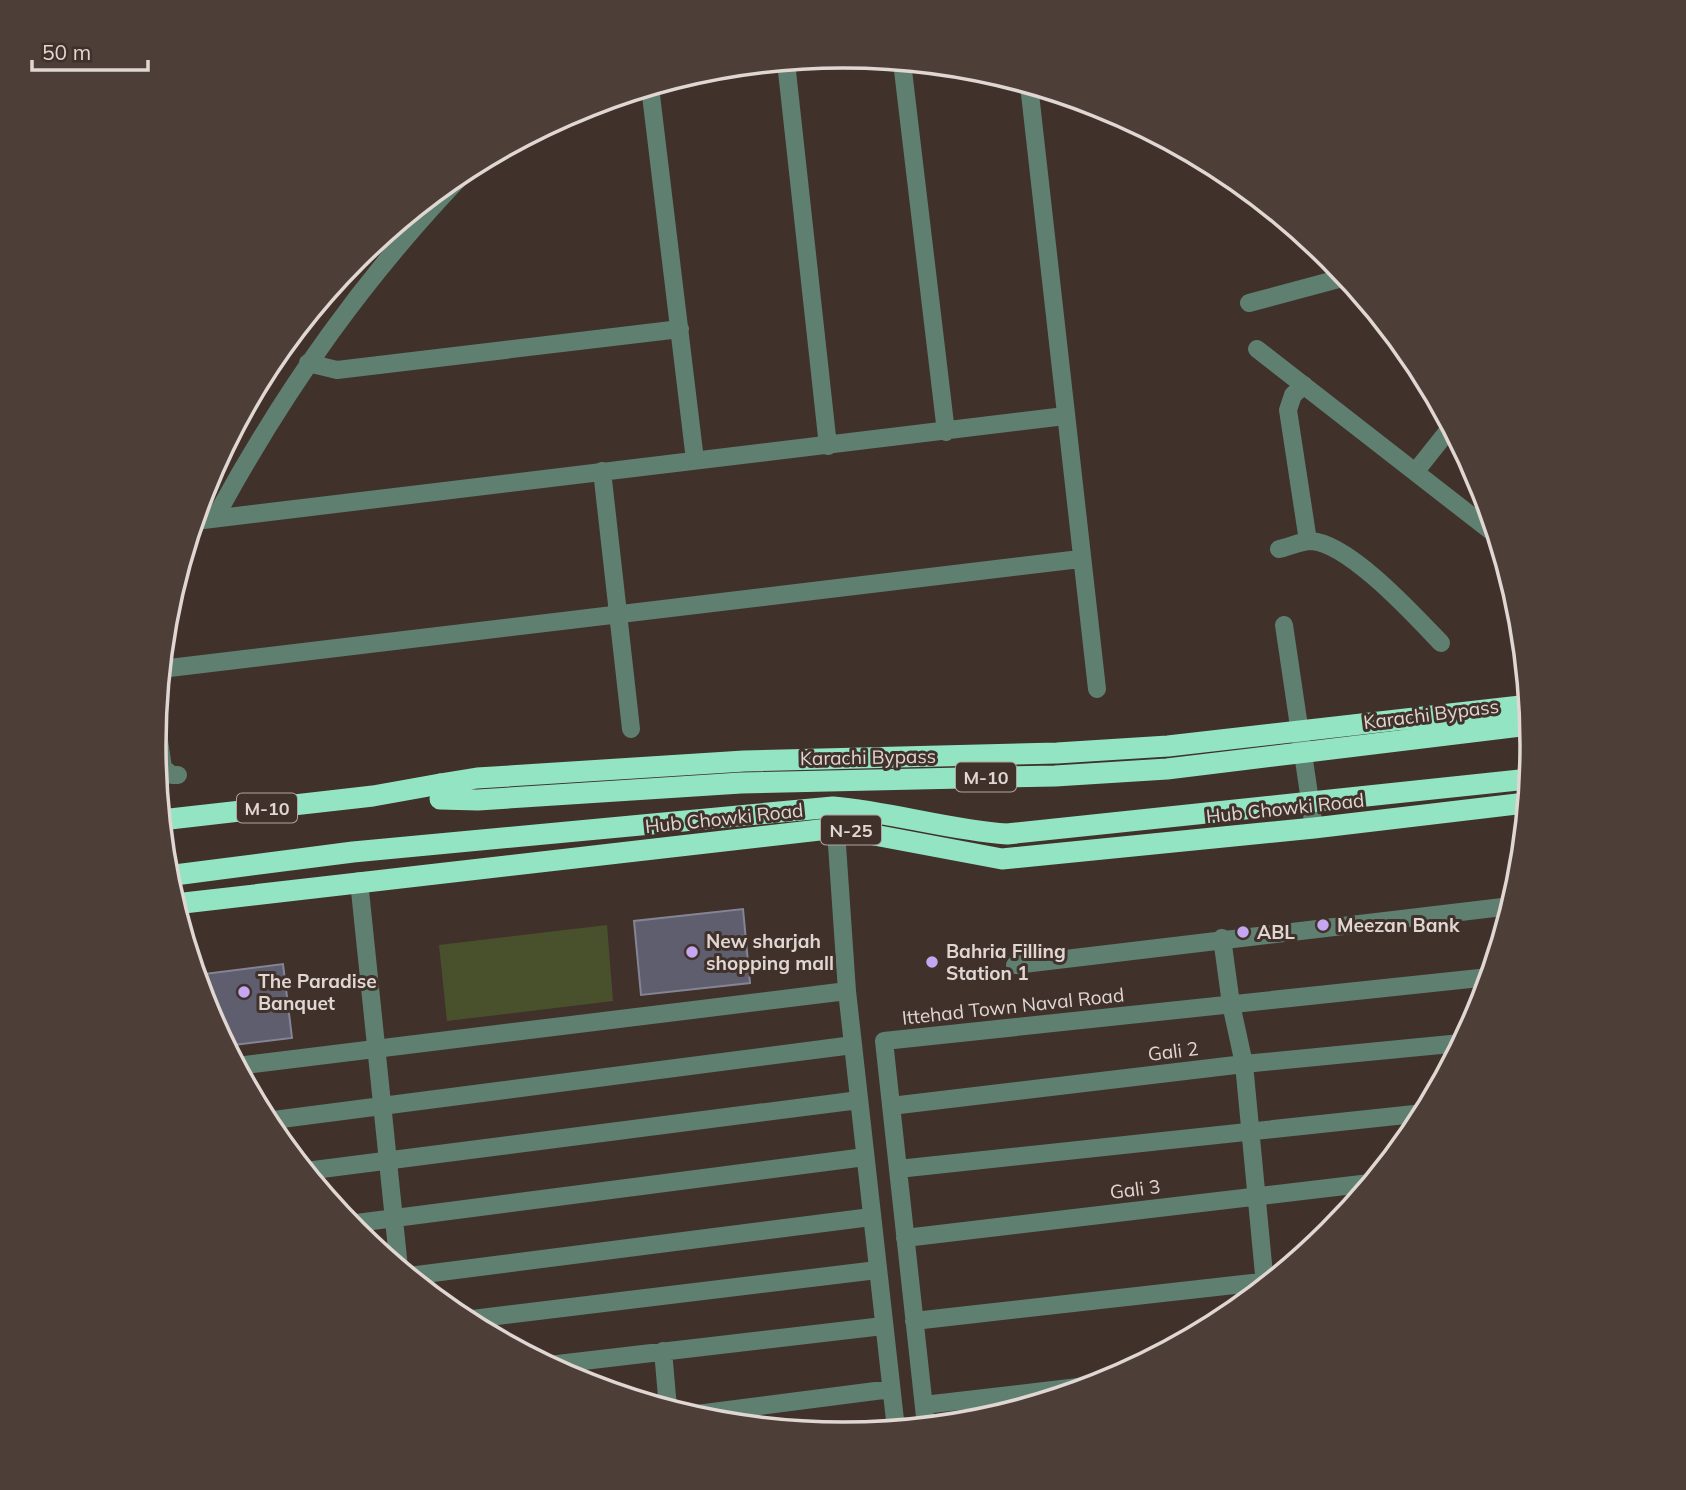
<svg xmlns="http://www.w3.org/2000/svg" width="1686" height="1490" font-family="Mulish,sans-serif">
	<rect width="100%" height="100%" fill="#40312b"/>
	<path fill="#48512c" d="M 607,925 L 613,1001 L 447,1021 L 439,945 Z"/>
	<path fill="#5e5e6e" stroke="#848494" stroke-width="2" d="M 743,909 L 750,983 L 641,995 L 634,921 Z
		M 283,964 L 292,1038 L 226,1046 L 206,1008 L 196,975 Z"/>
	<g fill="none" stroke-linecap="round" stroke-linejoin="round">
		<path stroke="#5f7f71" stroke-width="18" d="M 786,62 L 828,446
			M 902,62 L 946,432
			M 1029,85 L 1097,689
			M 650,87 L 695,460
			M 1249,303 L 1346,277
			M 1257,349 L 1496,535
			M 308,363 L 337,370 L 680,329
			M 1304,385 L 1293,395 L 1288,410 L 1308,541
			M 602,471 L 631,729
			M 1416,471 L 1451,427
			M 215,518 C 286,387 367,273 471,166
			M 195,521 L 1065,416
			M 1279,549 C 1289,547 1301,541 1311,541 C 1349,543 1415,616 1441,643
			M 1284,625 L 1314,828
			M 161,669 L 1080,559
			M 156,720 L 163,768 L 172,775 L 178,775
			M 835,816 L 847,991 L 896,1429
			M 359,881 L 399,1268
			M 1222,938 L 1231,1004 L 1244,1064 L 1265,1285
			M 1015,965 L 1511,906
			M 237,1066 L 847,991
			M 891,1106 L 1244,1064 L 1461,1043
			M 266,1121 L 853,1045
			M 898,1169 L 1424,1113
			M 306,1171 L 859,1100
			M 349,1224 L 865,1157
			M 905,1238 L 1370,1183
			M 409,1276 L 871,1217
			M 464,1320 L 877,1270
			M 914,1321 L 1270,1281
			M 663,1351 L 668,1408
			M 549,1365 L 883,1326
			M 924,1405 L 1095,1385
			M 689,1415 L 891,1389
			M 926,1426 L 884,1041 L 1489,977"/>
		<path stroke="#92e4c2" stroke-width="21" d="M 161,820 L 373,796 L 440,784
			M 167,876 L 353,852 L 833,807 C 892,812 948,830 1007,834 L 1529,779
			M 175,904 L 837,828 L 1002,859 L 1314,828 L 1526,803"/>
		<path stroke="#92e4c2" stroke-width="21" d="M 440,784 L 477,778 L 744,761 L 1057,753 L 1168,746 L 1528,705
			M 440,799 L 478,800 L 741,783 L 1055,776 L 1167,769 L 1530,725"/>
	</g>
	<g fill="#c5a7f1" stroke="#40312b" stroke-width="2.5">
		<circle cx="1323" cy="925" r="7"/>
		<circle cx="1243" cy="932" r="7"/>
		<circle cx="692" cy="952" r="7"/>
		<circle cx="932" cy="962" r="7"/>
		<circle cx="244" cy="992" r="7"/>
	</g>
	<g text-anchor="middle" dominant-baseline="central" stroke-width="6" stroke-linejoin="round" paint-order="stroke">
		<g fill="#40312b" stroke="#b0a4a0" stroke-width="2">
			<rect x="956" y="762.5" width="60" height="29" rx="5"/>
			<rect x="237" y="793.5" width="60" height="29" rx="5"/>
			<rect x="821" y="815.5" width="60" height="29" rx="5"/>
		</g>
		<g font-size="18" font-weight="bold" fill="#e0d6d2">
			<text x="986" y="777">M-10</text>
			<text x="267" y="808">M-10</text>
			<text x="851" y="830">N-25</text>
		</g>
		<g font-size="19" fill="#e0d6d2" stroke="#40312b">
			<text transform="translate(1431 714) rotate(-7)">Karachi Bypass</text>
			<text transform="translate(868 757) rotate(-1)">Karachi Bypass</text>
			<text transform="translate(1285 808) rotate(-6)">Hub Chowki Road</text>
			<text transform="translate(724 818) rotate(-6)">Hub Chowki Road</text>
			<text transform="translate(1013 1006) rotate(-6)">Ittehad Town Naval Road</text>
			<text transform="translate(1173 1051) rotate(-7)">Gali 2</text>
			<text transform="translate(1135 1189) rotate(-7)">Gali 3</text>
		</g>
		<g font-size="19" font-weight="bold" fill="#e0d6d2" stroke="#40312b" text-anchor="start">
			<text x="1337" y="925">Meezan Bank</text>
			<text x="1257" y="932">ABL</text>
			<text x="706" y="941">New sharjah<tspan x="706" dy="22">shopping mall</tspan></text>
			<text x="946" y="951">Bahria Filling<tspan x="946" dy="22">Station 1</tspan></text>
			<text x="258" y="981">The Paradise<tspan x="258" dy="22">Banquet</tspan></text>
		</g>
	</g>
	<path d="M0 0H1686V1490H0ZM166 745a677 677 0 1 1 1354 0a677 677 0 1 1-1354 0Z" fill="#4d3e38" fill-rule="evenodd"/>
	<path fill="none" stroke="#e0d6d2" stroke-width="3.5" d="M166 745a677 677 0 1 1 1354 0a677 677 0 1 1-1354 0Z"/>
	<path d="M32 60v10h116v-10" fill="none" stroke="#e0d6d2" stroke-width="3.5"/>
	<text x="42" y="60" font-size="21" fill="#e0d6d2" stroke="#40312b" stroke-width="5" paint-order="stroke">50 m</text>
</svg>
